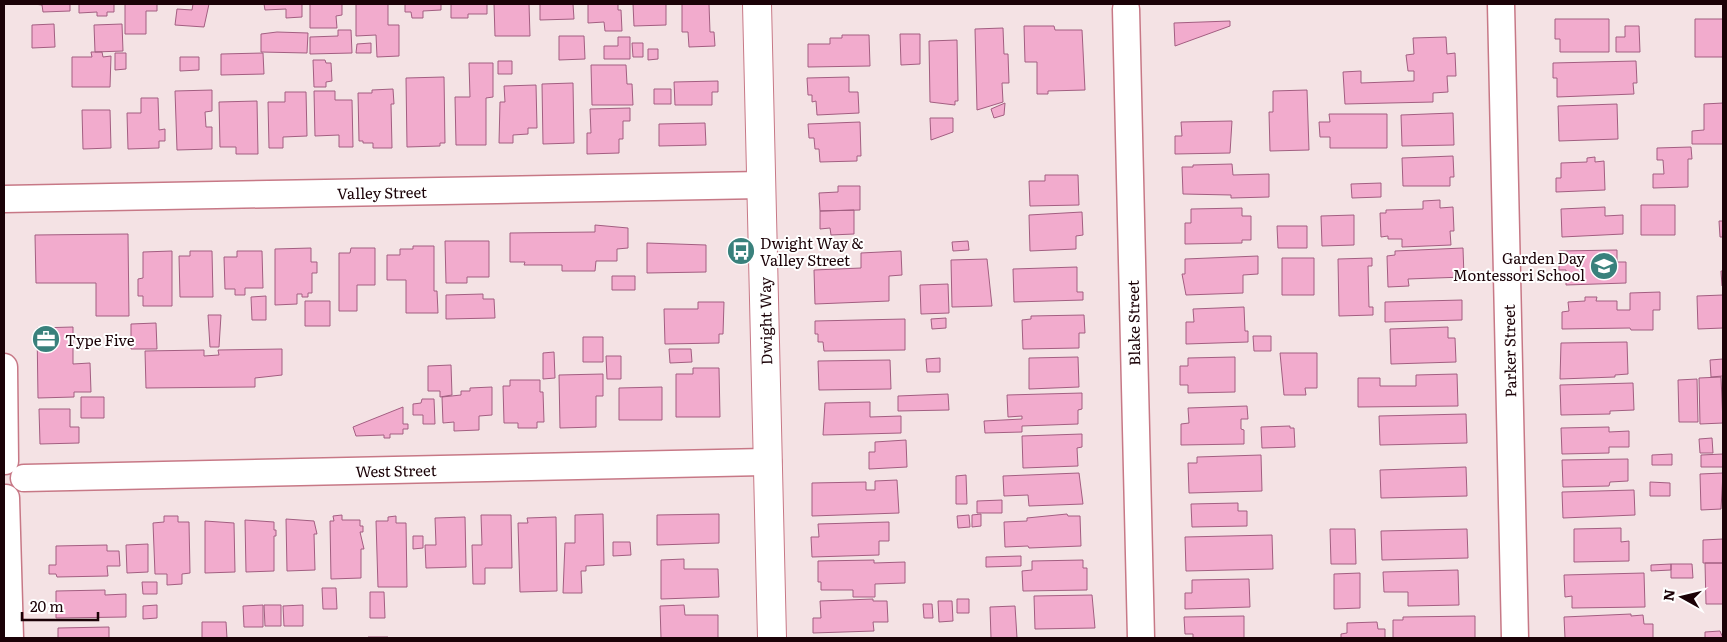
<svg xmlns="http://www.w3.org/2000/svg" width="1727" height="642" font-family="Literata,serif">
	<rect width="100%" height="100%" fill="#f4e2e4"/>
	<path fill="#f2abcd" stroke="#a35e81" d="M 34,4 L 70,4 L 70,11 L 43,12 L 42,5 Z
		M 79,4 L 114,4 L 114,12 L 107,12 L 107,16 L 97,16 L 97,12 L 79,13 Z
		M 125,4 L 157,4 L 157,11 L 146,11 L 146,34 L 125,34 Z
		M 193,4 L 209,4 L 204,27 L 175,25 L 177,9 L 192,10 Z
		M 264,4 L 302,4 L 302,17 L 286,18 L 286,9 L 265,10 Z
		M 310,4 L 342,4 L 342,15 L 336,16 L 337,28 L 310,28 Z
		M 356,4 L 388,4 L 388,25 L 399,25 L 399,56 L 377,57 L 376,35 L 356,36 Z
		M 405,4 L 441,4 L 441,10 L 423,11 L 423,18 L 412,18 L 411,12 L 405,12 Z
		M 451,4 L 487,4 L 487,14 L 468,14 L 468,18 L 451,18 Z
		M 494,4 L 529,4 L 530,36 L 495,36 Z
		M 540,4 L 573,4 L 574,19 L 540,20 Z
		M 588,4 L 618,4 L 618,10 L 621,10 L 622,31 L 605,31 L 604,22 L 588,23 Z
		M 633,4 L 666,4 L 666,25 L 634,26 Z
		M 682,4 L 709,4 L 710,32 L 714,32 L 715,46 L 689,47 L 688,32 L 682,32 Z
		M 1555,19 L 1609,19 L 1609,52 L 1560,52 L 1560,39 L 1555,39 Z
		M 1695,19 L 1723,19 L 1723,57 L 1695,57 Z
		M 1230,21 L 1230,26 L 1175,46 L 1174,23 Z
		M 54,24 L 55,47 L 32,48 L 32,25 Z
		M 122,24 L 123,51 L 95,52 L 94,25 Z
		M 1024,26 L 1054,26 L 1055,30 L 1082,30 L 1085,90 L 1048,91 L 1048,94 L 1037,94 L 1037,62 L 1025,62 Z
		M 1625,26 L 1639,26 L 1640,52 L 1616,52 L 1616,37 L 1625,37 Z
		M 1003,28 L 1004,54 L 1008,54 L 1009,83 L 1002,83 L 1003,102 L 977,110 L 975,29 Z
		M 338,30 L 351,30 L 352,53 L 310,54 L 310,37 L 338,36 Z
		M 277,32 L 308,33 L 307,53 L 261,52 L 261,34 Z
		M 900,34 L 920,34 L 920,64 L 901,65 Z
		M 842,35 L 869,35 L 870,66 L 808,67 L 808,44 L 830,44 L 830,38 L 842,38 Z
		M 559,36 L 584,36 L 585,59 L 559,60 Z
		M 618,37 L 630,37 L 630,59 L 604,59 L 604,46 L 618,46 Z
		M 1446,37 L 1447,54 L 1455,53 L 1456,76 L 1447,76 L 1448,92 L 1433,93 L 1433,102 L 1345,104 L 1343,72 L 1361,71 L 1361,83 L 1414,81 L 1414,71 L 1408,71 L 1406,55 L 1414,54 L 1413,38 Z
		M 957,40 L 958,101 L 955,101 L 955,105 L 930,102 L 929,41 Z
		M 371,43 L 371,53 L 356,53 L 357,44 Z
		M 632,43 L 643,43 L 643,57 L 633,57 Z
		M 648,49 L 658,49 L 658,59 L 648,60 Z
		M 91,52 L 102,52 L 103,57 L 111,56 L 110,87 L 72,87 L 72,57 L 92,57 Z
		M 115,53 L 126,53 L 126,69 L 115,70 Z
		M 263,53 L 264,74 L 221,75 L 221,54 Z
		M 180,57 L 199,57 L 199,70 L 180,71 Z
		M 313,60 L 325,60 L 326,63 L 331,63 L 332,81 L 326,82 L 326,87 L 314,87 Z
		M 498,61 L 512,61 L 512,74 L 498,74 Z
		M 1636,61 L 1637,83 L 1633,83 L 1634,94 L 1557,97 L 1557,78 L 1553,78 L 1553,63 Z
		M 469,63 L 493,63 L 493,97 L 486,98 L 486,145 L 456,145 L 455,97 L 470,97 Z
		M 591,65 L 626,65 L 627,84 L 632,84 L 633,105 L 592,105 Z
		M 444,77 L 445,143 L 440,143 L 440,146 L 407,147 L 406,78 Z
		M 849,77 L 849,92 L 858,92 L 859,113 L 817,115 L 816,101 L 812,102 L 812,95 L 808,95 L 807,78 Z
		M 718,81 L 718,92 L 712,92 L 712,105 L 675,105 L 674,82 Z
		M 573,83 L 574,143 L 543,144 L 542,84 Z
		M 536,85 L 537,128 L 528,128 L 528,134 L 513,135 L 513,143 L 499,143 L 500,102 L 505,102 L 504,86 Z
		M 393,89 L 394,104 L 391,104 L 392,148 L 373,148 L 373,143 L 363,143 L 363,141 L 359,141 L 358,93 L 372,93 L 372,90 Z
		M 654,89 L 671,89 L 671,104 L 654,104 Z
		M 212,90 L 212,111 L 205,112 L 206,127 L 212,127 L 212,149 L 177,150 L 175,91 Z
		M 1307,90 L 1309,150 L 1270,151 L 1269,112 L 1273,112 L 1273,91 Z
		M 314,91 L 335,91 L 335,100 L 352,100 L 353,147 L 339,147 L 339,135 L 315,136 Z
		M 285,92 L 306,92 L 307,136 L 283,137 L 283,148 L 269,148 L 268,102 L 285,102 Z
		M 141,98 L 158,98 L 159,130 L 165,129 L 165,141 L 159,141 L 159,148 L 128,149 L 127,113 L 141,113 Z
		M 257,101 L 258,154 L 236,154 L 236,147 L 220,147 L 219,102 Z
		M 1005,103 L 1004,115 L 994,118 L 991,109 Z
		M 1723,103 L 1723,144 L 1692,144 L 1692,131 L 1704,130 L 1704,104 Z
		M 1617,104 L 1618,139 L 1559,141 L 1558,106 Z
		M 630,108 L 630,121 L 623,121 L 623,139 L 619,139 L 619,153 L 587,154 L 587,133 L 591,133 L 590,109 Z
		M 82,110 L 110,110 L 111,148 L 83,149 Z
		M 1453,113 L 1454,145 L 1402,146 L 1401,115 Z
		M 1329,114 L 1387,114 L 1387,148 L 1330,148 L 1330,137 L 1320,137 L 1319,122 L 1330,122 Z
		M 930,118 L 953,118 L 953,132 L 931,140 Z
		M 1232,121 L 1230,153 L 1175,154 L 1175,136 L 1182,136 L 1181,122 Z
		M 860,122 L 861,156 L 857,156 L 857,161 L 820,162 L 819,149 L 815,149 L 814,138 L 809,138 L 808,124 Z
		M 705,123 L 706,145 L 659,146 L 659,124 Z
		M 1691,147 L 1692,159 L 1688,159 L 1688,187 L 1653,188 L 1653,174 L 1664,174 L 1663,160 L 1657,160 L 1657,148 Z
		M 1453,156 L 1454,177 L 1450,177 L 1450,186 L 1403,186 L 1402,158 Z
		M 1595,157 L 1595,162 L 1604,161 L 1605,190 L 1556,192 L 1556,178 L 1561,178 L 1561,163 L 1587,162 L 1587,158 Z
		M 1232,164 L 1233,175 L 1269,174 L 1269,197 L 1231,198 L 1231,195 L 1183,194 L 1182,167 L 1193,167 L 1193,165 Z
		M 1045,175 L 1078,175 L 1079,205 L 1030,206 L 1029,181 L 1045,181 Z
		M 1381,183 L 1381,197 L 1352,198 L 1351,184 Z
		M 838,186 L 860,186 L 860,210 L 820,211 L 819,193 L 838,192 Z
		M 1440,200 L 1440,208 L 1453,207 L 1454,231 L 1450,231 L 1451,245 L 1402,247 L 1402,239 L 1388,239 L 1388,236 L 1381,237 L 1380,213 L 1386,213 L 1386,210 L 1423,209 L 1423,201 Z
		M 1641,205 L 1675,205 L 1675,235 L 1641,235 Z
		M 1605,207 L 1605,216 L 1623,215 L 1623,234 L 1562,237 L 1561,209 Z
		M 1242,208 L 1242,216 L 1251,216 L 1251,240 L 1242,240 L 1242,243 L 1185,244 L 1185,223 L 1191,223 L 1191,209 Z
		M 854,210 L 854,234 L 831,235 L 830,228 L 820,229 L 820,211 Z
		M 1082,212 L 1083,235 L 1076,236 L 1076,249 L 1030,251 L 1029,215 Z
		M 1354,215 L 1354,245 L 1322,246 L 1321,216 Z
		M 1719,221 L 1723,221 L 1723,237 L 1720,237 Z
		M 595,225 L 628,228 L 628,248 L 617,249 L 617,261 L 596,261 L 595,271 L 562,271 L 562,265 L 524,265 L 525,262 L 510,262 L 510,233 L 595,232 Z
		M 1277,226 L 1307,226 L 1307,248 L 1278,248 Z
		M 128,234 L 129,316 L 96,316 L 96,283 L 36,283 L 35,235 Z
		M 445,241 L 489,241 L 489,277 L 467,277 L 467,283 L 446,283 Z
		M 968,241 L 969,250 L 953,251 L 952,242 Z
		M 647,243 L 706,245 L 706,272 L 647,273 Z
		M 413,246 L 434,246 L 434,291 L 437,291 L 438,313 L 406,313 L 406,280 L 387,280 L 387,255 L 400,255 L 400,249 L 413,249 Z
		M 311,248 L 311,262 L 317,262 L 317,273 L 312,273 L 312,293 L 308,293 L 308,297 L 302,297 L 302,294 L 297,294 L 297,304 L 275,305 L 275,249 Z
		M 351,248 L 375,248 L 375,285 L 357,285 L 357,311 L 339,311 L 339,253 L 350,253 Z
		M 1463,248 L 1464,277 L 1408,279 L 1409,286 L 1388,287 L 1387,256 L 1395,255 L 1395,251 Z
		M 1617,250 L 1617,262 L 1626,262 L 1626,283 L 1566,285 L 1566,270 L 1559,270 L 1559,251 Z
		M 172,251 L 172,306 L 143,306 L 143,296 L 138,296 L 138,279 L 143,278 L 143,252 Z
		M 190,251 L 212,251 L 213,297 L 180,297 L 179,256 L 190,256 Z
		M 237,251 L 262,251 L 263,288 L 245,288 L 245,295 L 235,295 L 235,289 L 225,289 L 224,257 L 237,257 Z
		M 901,251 L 902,275 L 889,276 L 889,301 L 815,304 L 814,270 L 861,268 L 861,253 Z
		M 1258,256 L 1258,274 L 1243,275 L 1243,293 L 1186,295 L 1182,274 L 1185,274 L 1185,259 Z
		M 1282,258 L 1314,258 L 1314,295 L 1282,295 Z
		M 1372,258 L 1372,266 L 1368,266 L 1369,307 L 1373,307 L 1373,315 L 1339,316 L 1338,259 Z
		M 987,259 L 992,306 L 952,307 L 951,260 Z
		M 1077,267 L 1077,292 L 1083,292 L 1083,300 L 1014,302 L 1013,269 Z
		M 1721,271 L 1723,271 L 1723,286 L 1722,286 Z
		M 612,276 L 635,276 L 635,290 L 612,290 Z
		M 948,284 L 949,313 L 921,314 L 920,285 Z
		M 1660,292 L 1660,310 L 1653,310 L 1653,330 L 1631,330 L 1630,328 L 1562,329 L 1562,312 L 1569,311 L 1568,302 L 1585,301 L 1585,297 L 1597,297 L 1596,301 L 1617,301 L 1617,310 L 1630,310 L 1630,293 Z
		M 483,294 L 483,299 L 494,299 L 495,318 L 446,319 L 446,295 Z
		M 1723,295 L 1723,328 L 1698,329 L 1697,296 Z
		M 266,296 L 266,320 L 252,320 L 251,297 Z
		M 1462,300 L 1462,320 L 1385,322 L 1385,302 Z
		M 305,301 L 330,301 L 330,326 L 305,326 Z
		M 698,302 L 724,302 L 723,334 L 719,334 L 719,343 L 665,344 L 664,309 L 698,309 Z
		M 1244,307 L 1245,331 L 1248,331 L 1248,342 L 1186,344 L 1186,322 L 1194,322 L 1193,309 Z
		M 208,315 L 221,315 L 219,347 L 210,347 Z
		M 1084,315 L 1085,333 L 1079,333 L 1079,348 L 1023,349 L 1022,320 L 1031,319 L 1031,316 Z
		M 946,318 L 946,328 L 932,329 L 931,319 Z
		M 905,319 L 905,350 L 824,351 L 823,342 L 818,342 L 818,334 L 815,334 L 815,321 Z
		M 156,323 L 157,349 L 131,349 L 131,324 Z
		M 73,327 L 73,364 L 90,363 L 91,392 L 74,392 L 74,397 L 38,398 L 37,328 Z
		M 1448,327 L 1448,338 L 1455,338 L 1456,362 L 1391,364 L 1390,329 Z
		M 1253,336 L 1271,336 L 1271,351 L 1254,351 Z
		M 583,337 L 603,337 L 603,362 L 583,362 Z
		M 1627,342 L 1628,374 L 1615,375 L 1615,377 L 1560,379 L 1561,343 Z
		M 282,349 L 282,375 L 255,378 L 255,387 L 146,388 L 145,351 L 204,350 L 204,356 L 219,355 L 218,350 Z
		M 669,349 L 691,349 L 692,362 L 670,363 Z
		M 554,352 L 555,378 L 543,379 L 543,353 Z
		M 1280,353 L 1317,353 L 1317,388 L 1305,388 L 1306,395 L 1284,395 Z
		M 606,356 L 621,356 L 621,379 L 607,379 Z
		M 1078,357 L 1079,387 L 1029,389 L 1029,358 Z
		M 1235,357 L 1235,392 L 1188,393 L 1188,385 L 1180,385 L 1180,366 L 1188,366 L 1188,358 Z
		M 940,358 L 940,372 L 927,372 L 926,359 Z
		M 1723,359 L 1723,376 L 1711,377 L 1710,360 Z
		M 890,360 L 891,389 L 819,390 L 818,361 Z
		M 451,365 L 452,395 L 440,397 L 440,391 L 428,391 L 428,366 Z
		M 693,368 L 719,368 L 720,417 L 676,417 L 676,374 L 693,374 Z
		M 603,374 L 603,396 L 596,396 L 596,427 L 560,428 L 559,375 Z
		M 1457,374 L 1458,406 L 1358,407 L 1358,378 L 1380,378 L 1380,386 L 1416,386 L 1416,375 Z
		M 1721,377 L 1723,423 L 1700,424 L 1699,378 Z
		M 1697,379 L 1698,422 L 1679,422 L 1678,380 Z
		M 510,380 L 540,380 L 540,392 L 543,392 L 544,422 L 537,422 L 537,428 L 518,428 L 518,423 L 504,423 L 503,386 L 510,386 Z
		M 1633,383 L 1634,410 L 1610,411 L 1610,414 L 1561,415 L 1560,385 Z
		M 492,387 L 492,415 L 479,416 L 479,430 L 454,431 L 454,422 L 443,423 L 442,397 L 461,395 L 461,391 L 470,391 L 470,388 Z
		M 662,387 L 662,420 L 619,420 L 619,388 Z
		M 1082,393 L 1082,409 L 1078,410 L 1078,424 L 1022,426 L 1022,432 L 985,433 L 984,421 L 1022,419 L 1022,416 L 1008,417 L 1007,395 Z
		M 948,394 L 949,410 L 898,411 L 898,396 Z
		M 81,397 L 104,397 L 104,418 L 81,418 Z
		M 422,399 L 434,399 L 435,424 L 423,424 L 423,415 L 413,415 L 413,404 L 421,403 Z
		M 870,402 L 870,417 L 901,416 L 901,433 L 823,435 L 825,403 Z
		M 1247,406 L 1248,419 L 1241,419 L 1241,429 L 1244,430 L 1244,444 L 1181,445 L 1181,424 L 1189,423 L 1188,408 Z
		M 403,407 L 403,424 L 408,424 L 408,429 L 403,429 L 403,434 L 390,434 L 390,438 L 384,438 L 384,435 L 356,436 L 353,427 Z
		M 39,409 L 70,409 L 70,427 L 79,427 L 79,443 L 40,444 Z
		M 1466,414 L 1467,443 L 1380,445 L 1379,416 Z
		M 1290,426 L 1290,428 L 1294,428 L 1295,447 L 1262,448 L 1261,427 Z
		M 1609,427 L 1609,432 L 1629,431 L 1629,447 L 1609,447 L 1609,453 L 1562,454 L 1561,428 Z
		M 1082,434 L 1082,447 L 1077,448 L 1078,466 L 1023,468 L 1022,436 Z
		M 1712,438 L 1713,453 L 1700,453 L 1699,439 Z
		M 906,440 L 907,467 L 869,469 L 869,452 L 875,452 L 875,442 Z
		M 1672,454 L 1672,465 L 1652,465 L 1652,455 Z
		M 1723,454 L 1723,467 L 1701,467 L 1701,455 Z
		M 1261,455 L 1262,491 L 1189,493 L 1188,463 L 1197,463 L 1197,457 Z
		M 1628,459 L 1628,481 L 1610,482 L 1609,486 L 1563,487 L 1562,460 Z
		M 1466,467 L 1467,496 L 1381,498 L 1380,470 Z
		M 1079,473 L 1083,504 L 1029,506 L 1028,495 L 1004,496 L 1003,476 Z
		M 1723,473 L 1721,509 L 1701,510 L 1700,474 Z
		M 966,475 L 967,504 L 956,504 L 956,476 Z
		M 897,480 L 899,513 L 812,516 L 812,483 L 866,482 L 866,490 L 875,490 L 875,481 Z
		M 1650,482 L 1670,483 L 1670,496 L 1650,496 Z
		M 1634,490 L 1635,515 L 1563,518 L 1562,492 Z
		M 1002,500 L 1002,513 L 977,513 L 977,501 Z
		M 1238,503 L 1238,511 L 1247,511 L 1247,526 L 1192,527 L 1191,504 Z
		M 603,514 L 604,565 L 586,566 L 586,571 L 581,571 L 582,593 L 563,593 L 565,543 L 575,543 L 575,515 Z
		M 719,514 L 719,543 L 657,545 L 657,515 Z
		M 981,514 L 981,526 L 972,527 L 972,515 Z
		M 1067,514 L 1068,516 L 1080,516 L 1081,546 L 1029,548 L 1028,546 L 1005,547 L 1004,522 L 1027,521 L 1027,518 Z
		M 342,515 L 342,520 L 360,520 L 360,526 L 363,526 L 363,532 L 360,532 L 364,549 L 361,549 L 361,578 L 331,579 L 330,521 L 334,521 L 333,516 Z
		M 481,515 L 511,515 L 512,568 L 485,568 L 485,584 L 473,584 L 472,545 L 482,545 Z
		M 969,515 L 970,527 L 958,528 L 957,516 Z
		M 164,516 L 178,516 L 178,522 L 189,522 L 190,573 L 182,574 L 182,584 L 167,585 L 167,574 L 155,574 L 153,523 L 164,522 Z
		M 396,516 L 396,523 L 406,523 L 407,587 L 378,587 L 376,521 L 388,521 L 388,517 Z
		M 465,517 L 466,567 L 426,568 L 425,545 L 436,545 L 435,518 Z
		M 556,517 L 557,591 L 520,592 L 518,523 L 528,523 L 527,518 Z
		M 286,519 L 314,521 L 317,534 L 314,534 L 315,570 L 287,571 Z
		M 245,520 L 274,522 L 274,530 L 276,530 L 276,536 L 274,536 L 274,571 L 246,572 Z
		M 205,521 L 234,523 L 235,572 L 205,573 Z
		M 889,522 L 889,541 L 879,541 L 879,555 L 812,557 L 811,537 L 819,537 L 818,524 Z
		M 1621,528 L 1621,542 L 1629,541 L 1629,561 L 1574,562 L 1574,529 Z
		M 1330,529 L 1355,529 L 1356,564 L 1331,564 Z
		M 1467,529 L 1468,558 L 1382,560 L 1381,531 Z
		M 1272,535 L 1273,569 L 1186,571 L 1185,537 Z
		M 413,536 L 423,536 L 423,548 L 413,549 Z
		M 1723,539 L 1723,563 L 1703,563 L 1703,540 Z
		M 613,542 L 630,542 L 631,555 L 613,556 Z
		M 148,544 L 148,572 L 127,573 L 126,545 Z
		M 107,545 L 107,551 L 119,551 L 120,566 L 107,566 L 108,576 L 57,577 L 56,574 L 49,574 L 49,565 L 56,565 L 56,546 Z
		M 1021,556 L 1021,566 L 986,567 L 986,557 Z
		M 684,559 L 684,569 L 718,569 L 719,597 L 661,599 L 661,560 Z
		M 874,560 L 874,563 L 905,562 L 905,583 L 875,584 L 875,597 L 853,597 L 853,590 L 821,590 L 821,582 L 818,582 L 818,561 Z
		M 1083,560 L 1083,568 L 1087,568 L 1087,590 L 1023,591 L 1022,571 L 1032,570 L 1032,561 Z
		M 1705,563 L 1723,563 L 1723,604 L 1706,604 Z
		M 1671,564 L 1692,564 L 1693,578 L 1671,578 Z
		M 1671,564 L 1671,570 L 1651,571 L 1651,565 Z
		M 1458,570 L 1459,605 L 1408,606 L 1408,592 L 1384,592 L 1383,572 Z
		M 1360,573 L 1360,608 L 1334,609 L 1334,574 Z
		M 1644,573 L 1645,607 L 1572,608 L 1572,596 L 1565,597 L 1564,575 Z
		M 1249,579 L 1250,607 L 1185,609 L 1185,593 L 1192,593 L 1192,580 Z
		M 142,582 L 157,582 L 157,594 L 143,594 Z
		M 322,588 L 336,588 L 337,609 L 323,609 Z
		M 105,590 L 105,595 L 126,594 L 126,617 L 56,618 L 56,591 Z
		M 370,592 L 384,592 L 385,618 L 370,618 Z
		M 1092,595 L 1095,628 L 1035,629 L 1034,596 Z
		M 873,599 L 873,601 L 887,601 L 888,622 L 873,622 L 874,631 L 813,633 L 813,618 L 821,618 L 820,601 Z
		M 957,599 L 969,599 L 969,613 L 957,613 Z
		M 938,601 L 952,601 L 953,621 L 939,622 Z
		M 923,604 L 932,604 L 933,618 L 924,618 Z
		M 157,605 L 157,618 L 143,619 L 143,606 Z
		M 263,605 L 263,627 L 244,627 L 243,606 Z
		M 264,605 L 281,605 L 281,626 L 265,626 Z
		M 303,605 L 303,626 L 284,626 L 283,606 Z
		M 684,605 L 685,615 L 718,615 L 718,638 L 661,638 L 660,606 Z
		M 1015,606 L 1017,638 L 991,638 L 990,607 Z
		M 1631,614 L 1631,616 L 1643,615 L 1644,624 L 1653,624 L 1653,638 L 1565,638 L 1564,617 Z
		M 1244,616 L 1244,638 L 1193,638 L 1193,634 L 1185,634 L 1184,617 Z
		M 1475,616 L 1475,638 L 1393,638 L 1393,620 L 1403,620 L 1403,617 Z
		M 202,622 L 226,622 L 227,638 L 202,638 Z
		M 1377,622 L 1378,629 L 1385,629 L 1385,638 L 1341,638 L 1341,634 L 1347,633 L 1347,623 Z
		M 109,627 L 109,638 L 58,638 L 58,628 Z
		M 1720,631 L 1723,638 L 1705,638 L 1705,632 Z
		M 368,637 L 388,637 L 388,638 L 368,638 Z"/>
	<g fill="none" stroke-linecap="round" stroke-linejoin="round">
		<defs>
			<path id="street" d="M 1501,4 L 1515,638
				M 1126,9 L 1141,638
				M 4,199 L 761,185
				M 4,367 L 5,461
				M 24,478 L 768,462
				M 6,498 L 10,638"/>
			<path id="secondary" d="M 757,4 L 772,638"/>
		</defs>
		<use href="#street" stroke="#c77886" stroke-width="29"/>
		<use href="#secondary" stroke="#c77886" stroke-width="30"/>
		<use href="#street" stroke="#fff" stroke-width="26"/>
		<use href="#secondary" stroke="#fff" stroke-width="28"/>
	</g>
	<defs>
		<symbol id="bus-disc" viewBox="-11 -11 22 22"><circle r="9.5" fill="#39817c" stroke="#fff"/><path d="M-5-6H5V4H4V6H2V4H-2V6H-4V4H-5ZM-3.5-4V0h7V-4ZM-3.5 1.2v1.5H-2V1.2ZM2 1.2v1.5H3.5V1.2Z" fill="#fff"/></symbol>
		<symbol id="school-disc" viewBox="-11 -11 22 22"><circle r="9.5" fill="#39817c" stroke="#fff"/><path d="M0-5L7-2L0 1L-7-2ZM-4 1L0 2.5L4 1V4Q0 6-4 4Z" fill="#fff"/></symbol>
		<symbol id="office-disc" viewBox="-11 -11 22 22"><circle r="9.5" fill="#39817c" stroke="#fff"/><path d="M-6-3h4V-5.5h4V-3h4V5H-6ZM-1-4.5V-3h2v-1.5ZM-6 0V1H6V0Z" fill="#fff"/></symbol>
	</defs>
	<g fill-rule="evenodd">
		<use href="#bus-disc" x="725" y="235" width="32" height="32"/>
		<use href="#school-disc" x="1588" y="250" width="32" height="32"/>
		<use href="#office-disc" x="30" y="323" width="32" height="32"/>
	</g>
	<g text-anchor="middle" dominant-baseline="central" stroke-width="4" stroke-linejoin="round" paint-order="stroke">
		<g font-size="15" fill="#1b0207" stroke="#fff">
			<text transform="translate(382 192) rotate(-1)">Valley Street</text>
			<text transform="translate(765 321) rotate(-91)">Dwight Way</text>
			<text transform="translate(1133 323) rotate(-91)">Blake Street</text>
			<text transform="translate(1509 351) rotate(-91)">Parker Street</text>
			<text transform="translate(396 470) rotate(-1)">West Street</text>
		</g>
		<g font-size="15" fill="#1b0207" stroke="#fff" text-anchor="start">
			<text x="760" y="242">Dwight Way &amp;<tspan x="760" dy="17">Valley Street</tspan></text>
			<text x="1585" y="257" text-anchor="end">Garden Day<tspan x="1585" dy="17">Montessori School</tspan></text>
			<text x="65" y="339">Type Five</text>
		</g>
	</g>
	<rect width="1727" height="642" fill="none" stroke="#1b0207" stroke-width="10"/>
	<g transform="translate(1682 597) rotate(278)" stroke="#ffffff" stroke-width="4" paint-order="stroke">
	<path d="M0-4L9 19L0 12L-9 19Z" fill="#1b0207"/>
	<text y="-8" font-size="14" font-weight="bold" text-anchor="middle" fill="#1b0207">N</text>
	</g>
	<path d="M22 612v8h76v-8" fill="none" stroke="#1b0207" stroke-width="2.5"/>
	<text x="30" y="612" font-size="15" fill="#1b0207" stroke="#ffffff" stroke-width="4" paint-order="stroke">20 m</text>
</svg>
